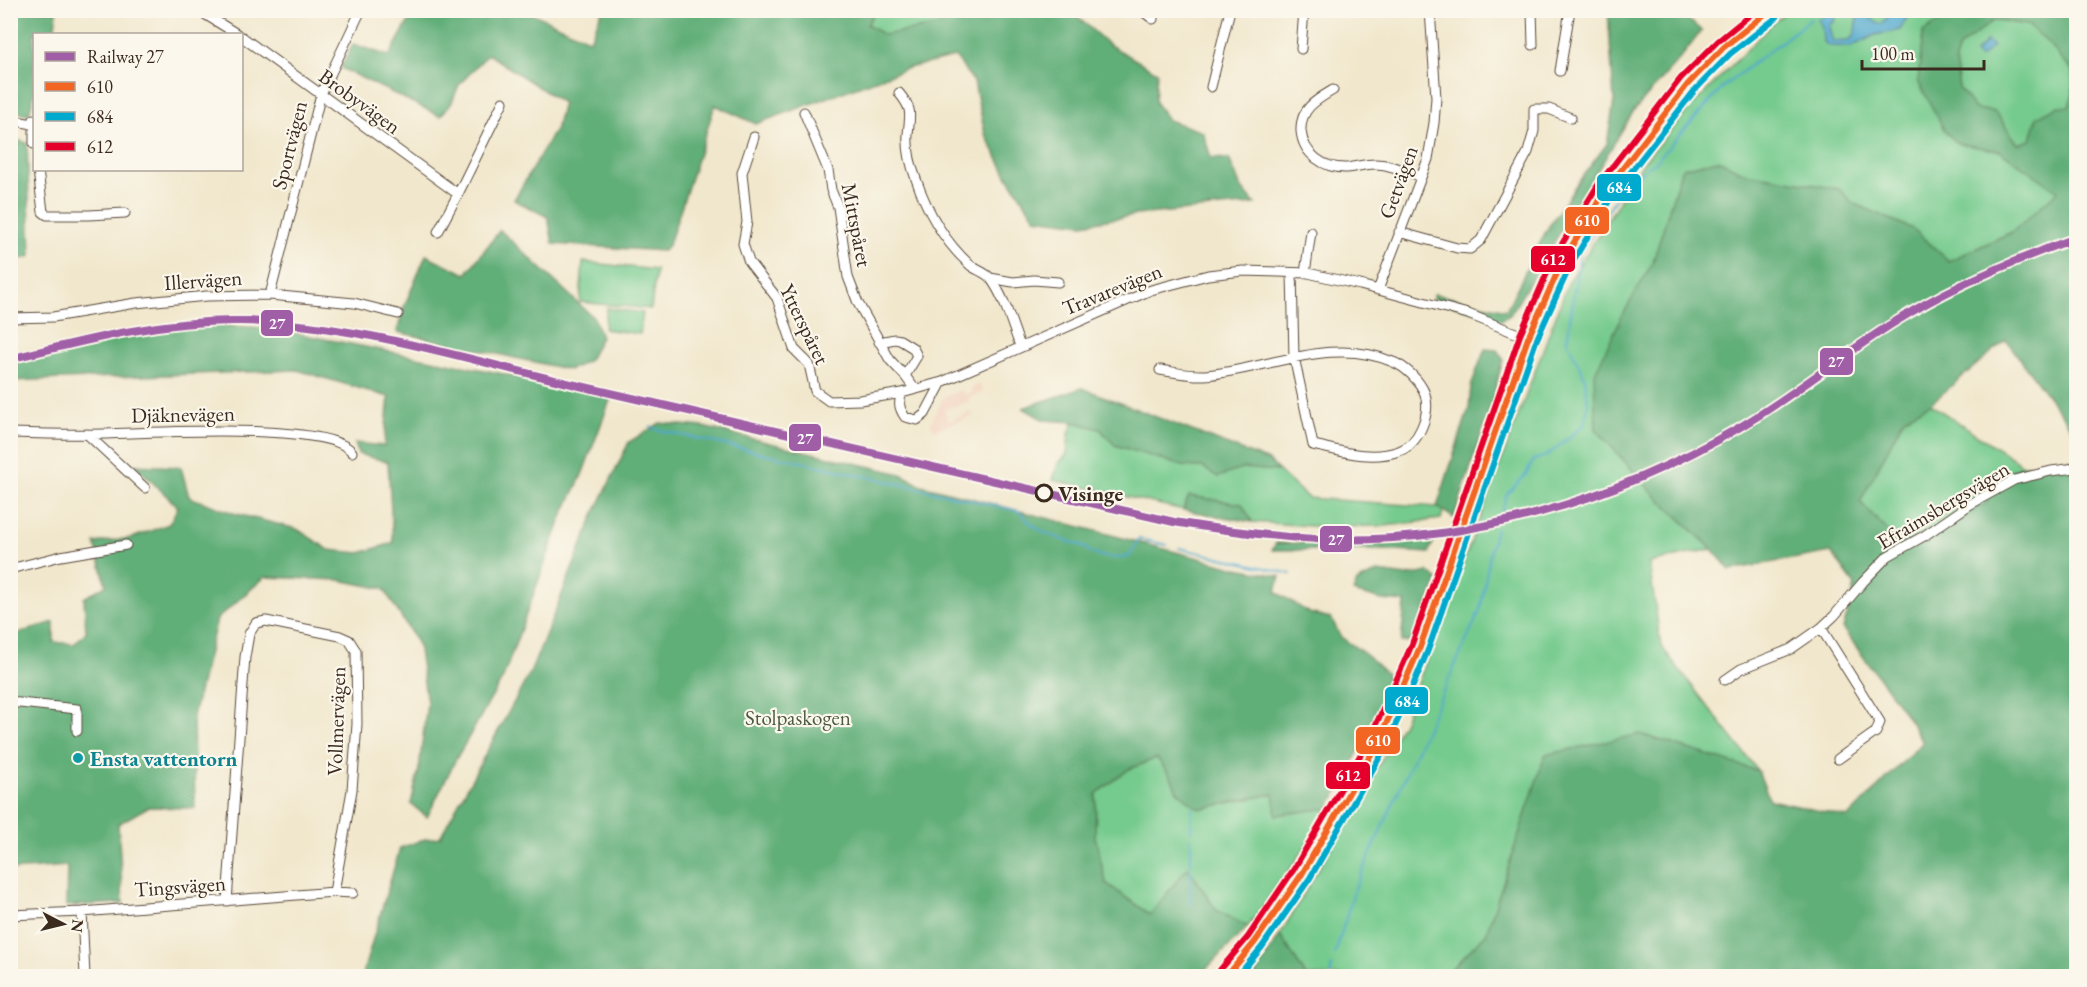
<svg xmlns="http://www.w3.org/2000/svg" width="2087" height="987" font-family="'EB Garamond',serif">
	<rect width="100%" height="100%" fill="#fbf7ec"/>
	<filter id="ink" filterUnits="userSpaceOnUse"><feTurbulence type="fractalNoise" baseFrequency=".0167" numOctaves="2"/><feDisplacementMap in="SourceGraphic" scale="12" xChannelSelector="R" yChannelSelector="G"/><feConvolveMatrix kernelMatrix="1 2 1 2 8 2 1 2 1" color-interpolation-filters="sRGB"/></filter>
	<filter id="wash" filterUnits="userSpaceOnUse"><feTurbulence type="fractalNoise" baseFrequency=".008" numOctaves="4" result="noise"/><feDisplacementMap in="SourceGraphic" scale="24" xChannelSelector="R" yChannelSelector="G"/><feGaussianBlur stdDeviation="1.35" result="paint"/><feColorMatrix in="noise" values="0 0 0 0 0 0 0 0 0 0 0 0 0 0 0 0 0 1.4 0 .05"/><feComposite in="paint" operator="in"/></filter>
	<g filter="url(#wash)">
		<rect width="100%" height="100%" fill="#f1e7cc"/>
		<path fill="#f3d4bf" d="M 980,384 L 983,392 L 968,398 L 969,402 L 944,409 L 949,421 L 971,412 L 973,416 L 934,430 L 931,423 L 944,397 L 962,390 L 964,395 L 972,392 L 971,388 Z"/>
		<path fill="#75ca8d" stroke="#587a56" stroke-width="1.5" d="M 875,11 L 973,11 L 936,26 L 884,35 L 866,25 Z
			M 1789,11 L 1956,11 L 1923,32 L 1957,143 L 2000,151 L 2059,191 L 2012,232 L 1949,261 L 1913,229 L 1852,203 L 1839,189 L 1745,173 L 1718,160 L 1682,168 L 1653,262 L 1621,318 L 1596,429 L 1651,491 L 1712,549 L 1649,563 L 1661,646 L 1758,771 L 1640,734 L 1515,851 L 1486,934 L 1446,974 L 1446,976 L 1306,976 L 1280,935 L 1403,723 L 1568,283 L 1645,160 L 1688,110 L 1776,20 Z
			M 1994,20 L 2028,25 L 2050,45 L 2072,70 L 2073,93 L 2069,107 L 2031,140 L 2018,144 L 1995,112 L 1975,109 L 1959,88 L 1955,60 L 1959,47 Z
			M 583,262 L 656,270 L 651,309 L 580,302 Z
			M 607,308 L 643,313 L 640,334 L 604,329 Z
			M 1930,404 L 2023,465 L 1985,485 L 1983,493 L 1988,502 L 1947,527 L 1900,544 L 1860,502 L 1904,418 Z
			M 1074,422 L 1100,429 L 1115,445 L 1183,466 L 1202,467 L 1218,477 L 1244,468 L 1279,471 L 1308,498 L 1437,507 L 1443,511 L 1441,519 L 1385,526 L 1326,527 L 1252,522 L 1241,504 L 1189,496 L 1183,510 L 1053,480 L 1058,464 L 1067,454 L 1069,433 Z
			M 1157,758 L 1171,777 L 1177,791 L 1261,796 L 1274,794 L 1277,815 L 1321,809 L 1328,810 L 1303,851 L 1248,927 L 1216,910 L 1188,867 L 1150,915 L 1106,883 L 1095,837 L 1096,794 L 1129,769 Z"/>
		<path fill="#60ae78" stroke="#4e6c4b" stroke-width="1.5" fill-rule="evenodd" d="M 11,10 L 57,11 L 54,34 L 34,34 L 34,95 L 29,114 L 11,111 Z
			M 415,10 L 527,11 L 590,40 L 602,11 L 875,11 L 867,25 L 884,35 L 936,26 L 973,11 L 1071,11 L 1108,44 L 1157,72 L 1155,102 L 1168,120 L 1203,132 L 1211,158 L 1229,159 L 1241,187 L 1255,204 L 1136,215 L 1083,224 L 1035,218 L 1008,177 L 985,134 L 974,82 L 955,57 L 908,68 L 756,124 L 715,105 L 669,244 L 663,251 L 553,244 L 548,217 L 514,200 L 556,128 L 563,103 L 488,54 L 459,85 L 451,104 L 440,116 L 341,68 L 353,44 L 389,56 Z
			M 1608,11 L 1676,11 L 1702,30 L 1683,55 L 1633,112 L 1510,315 L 1501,320 L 1433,299 L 1434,294 L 1506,310 L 1546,231 L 1576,185 L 1607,144 L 1614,101 Z
			M 1956,11 L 2076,11 L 2076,434 L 2006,340 L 1930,404 L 1904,418 L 1860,502 L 1900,544 L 1947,527 L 1988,502 L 1983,493 L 1985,485 L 2023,465 L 2036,466 L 2076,459 L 2076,976 L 1446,976 L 1446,974 L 1486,934 L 1545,755 L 1640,734 L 1758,771 L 1770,800 L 1848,817 L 1923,742 L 1902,709 L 1843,629 L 1855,585 L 1831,552 L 1730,570 L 1712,549 L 1651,491 L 1596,429 L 1594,375 L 1621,318 L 1653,262 L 1682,168 L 1718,160 L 1745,173 L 1839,189 L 1853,203 L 1913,229 L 1949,261 L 2012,232 L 2058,191 L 2000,151 L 1957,143 L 1945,131 L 1918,81 L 1923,32 ZM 1994,20 L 2028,25 L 2050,45 L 2072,70 L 2073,93 L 2069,107 L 2058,106 L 2037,117 L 2031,140 L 2018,144 L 1995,112 L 1975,109 L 1959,88 L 1955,60 L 1959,47 Z
			M 11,138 L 27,143 L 31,256 L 11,262 Z
			M 500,230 L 594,318 L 601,337 L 589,360 L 570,370 L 397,332 L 404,307 L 426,255 L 466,274 Z
			M 202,324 L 269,328 L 612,395 L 582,475 L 561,519 L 503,678 L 456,759 L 427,817 L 411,804 L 419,769 L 427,703 L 418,644 L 384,589 L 339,580 L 265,577 L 217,619 L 193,716 L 195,808 L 148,807 L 118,824 L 123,903 L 66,906 L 67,866 L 11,870 L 11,648 L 19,633 L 54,622 L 54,642 L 74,644 L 86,632 L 84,598 L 106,585 L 95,543 L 132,538 L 169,524 L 178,507 L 135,465 L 181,467 L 189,497 L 233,513 L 297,529 L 329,550 L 360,553 L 393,543 L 388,462 L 358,454 L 355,443 L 384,446 L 389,397 L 297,370 L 11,381 L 11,364 L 133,335 Z
			M 1485,349 L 1497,350 L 1503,359 L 1492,402 L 1454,518 L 1437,507 L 1469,408 L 1471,386 Z
			M 1082,388 L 1269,461 L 1279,471 L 1244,468 L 1218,477 L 1202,467 L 1183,466 L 1115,445 L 1100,429 L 1074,422 L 1044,420 L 1023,408 Z
			M 660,423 L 703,427 L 901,474 L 921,485 L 1237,568 L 1280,576 L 1276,592 L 1309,613 L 1331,618 L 1341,637 L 1365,654 L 1388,675 L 1388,695 L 1328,810 L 1321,809 L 1276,815 L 1273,794 L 1199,809 L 1177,791 L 1171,777 L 1157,758 L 1129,769 L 1096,794 L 1095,837 L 1106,883 L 1150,915 L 1188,867 L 1216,910 L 1248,927 L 1199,976 L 362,976 L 400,848 L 425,839 L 440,837 L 531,671 L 595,512 L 629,442 Z
			M 1189,496 L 1242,504 L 1252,522 L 1183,510 Z
			M 1434,540 L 1429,553 L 1379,550 L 1272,550 L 1276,543 L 1394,544 Z
			M 1377,572 L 1407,576 L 1428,572 L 1438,580 L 1412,641 L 1401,642 L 1405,602 L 1382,600 L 1353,592 L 1357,582 Z
			M 1280,935 L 1306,976 L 1254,976 Z"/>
		<path fill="#50a8ce" stroke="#466976" stroke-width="1.5" d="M 1833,11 L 1835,20 L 1829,26 L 1832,40 C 1856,47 1858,30 1857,11 L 1870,11 L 1872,19 L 1881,24 L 1886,19 L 1887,11 L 1911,11 L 1900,30 L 1875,35 L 1851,47 L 1830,46 L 1823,42 L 1822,27 L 1817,19 Z
			M 1987,41 L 1993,46 L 1980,58 L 1975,53 Z"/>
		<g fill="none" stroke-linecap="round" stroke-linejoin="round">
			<path stroke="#50a8ce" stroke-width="2" d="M 651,426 L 655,429 L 1019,511 C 1039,535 1053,536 1080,545 C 1085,547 1088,551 1092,553 C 1103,558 1119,559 1130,556 L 1139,539 L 1167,545
				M 1501,513 L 1507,494 L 1525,476 L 1534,460 L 1548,455 L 1584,425 L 1588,405 L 1585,378 L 1567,341 L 1580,253 L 1625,184 L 1655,162 L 1724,86 L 1811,19
				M 1179,548 L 1291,574
				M 1191,831 L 1192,807
				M 1191,865 L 1191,838
				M 1190,906 L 1191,869
				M 1335,954 L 1355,888 L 1480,610 L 1491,549 L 1496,529
				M 1330,976 L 1332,966"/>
		</g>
	</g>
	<g filter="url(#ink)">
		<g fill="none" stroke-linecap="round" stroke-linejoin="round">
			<defs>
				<path id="street" d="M 198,10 L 237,34
					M 1141,10 L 1153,19
					M 1532,10 L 1533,45
					M 242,37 L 458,194 L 503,102
					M 1301,49 L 1304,10
					M 1560,71 L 1570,10
					M 1211,87 L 1230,10
					M 1333,90 C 1316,100 1300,109 1301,131 C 1303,154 1324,169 1347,168 C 1356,167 1365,164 1375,164 C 1389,164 1406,171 1420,176
					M 899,93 C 913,110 910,113 908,134 C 907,149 911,166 916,179 C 927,211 944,241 969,264 C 975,270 986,272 991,279 C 1005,298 1012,325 1020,346
					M 804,112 L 828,170 L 831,190 L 838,207 L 848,277 L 858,303 L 890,360 L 905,376 L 914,388
					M 34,119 L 34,144
					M 10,120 L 33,124
					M 754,137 L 742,173 L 747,222 L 743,244 L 749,262 L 777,298 L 794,349 L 809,364 L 815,391 L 829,401 L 860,400 L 902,393 L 942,382 L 1151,290 L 1208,275 L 1243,271 L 1308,273 L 1360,285 L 1468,314 L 1528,338
					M 38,170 L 43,212 L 47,215 L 89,215 L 125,213
					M 438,232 L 458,194
					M 1399,232 L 1457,248 L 1470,249 L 1481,240 L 1528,152 L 1534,131 L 1534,109 L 1549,109 L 1571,118
					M 1305,273 L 1311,232
					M 990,278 L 1013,282 L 1034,280 L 1058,282
					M 1378,290 L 1428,159 L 1434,123 L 1436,98 L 1430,10
					M 270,295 L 321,94 L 361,10
					M 10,318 L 53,317 L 136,303 L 207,296 L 270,295 L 354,303 L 398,314
					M 879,342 L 895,339 L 900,340 L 913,348 L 917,356 L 905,376
					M 1160,370 C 1174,372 1190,376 1205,375 C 1266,370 1333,335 1393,362 C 1406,367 1420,381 1425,394 C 1431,414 1419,444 1399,451 C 1370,461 1341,451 1313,445 L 1294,357 L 1292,273
					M 902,393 C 898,403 899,408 905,417 L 917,420 L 925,414 L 942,382
					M 10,433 C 41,434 72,435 103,434 C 144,433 330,421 352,452
					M 87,434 L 145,488
					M 10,569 L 61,556 L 126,545
					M 1821,628 L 1880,722 L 1876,732 L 1838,759
					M 1725,680 L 1741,669 L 1791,649 L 1821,628 L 1834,616 L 1863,582 L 1888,556 L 1924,536 L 1969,505 L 2014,480 L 2051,471 L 2076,468
					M 10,702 L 77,709 L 77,731
					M 227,901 L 245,657 L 249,634 L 256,623 L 266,621 L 340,636 L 349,640 L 356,651 L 357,724 L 352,790 L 334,892
					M 82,912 L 85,976
					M 10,915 L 82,912 L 334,892 L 353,893"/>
				<path id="secondary" d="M 1227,976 L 1255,942 L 1302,874 L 1373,751 L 1396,703 L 1420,647 L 1528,338 L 1562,262 L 1605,191 L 1688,84 L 1724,47 L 1771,10"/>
			</defs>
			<use href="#street" stroke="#564638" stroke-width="11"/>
			<use href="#secondary" stroke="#564638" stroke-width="16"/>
			<use href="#street" stroke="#fff" stroke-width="9"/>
			<use href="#secondary" stroke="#fff" stroke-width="14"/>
			<defs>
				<path id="bus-1" d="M 1227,976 L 1255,942 L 1302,874 L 1373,751 L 1396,703 L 1420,647 L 1528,338 L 1562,262 L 1605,191 L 1688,84 L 1724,47 L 1770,10"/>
				<path id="bus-2" d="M 1238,976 L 1262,947 L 1310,878 L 1381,755 L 1404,707 L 1428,650 L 1536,341 L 1570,266 L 1612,196 L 1695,90 L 1730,54 L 1777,17"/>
				<path id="bus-3" d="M 1220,970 L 1248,937 L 1294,869 L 1365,747 L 1388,699 L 1412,644 L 1520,335 L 1554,257 L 1598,185 L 1681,78 L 1718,41 L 1756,10"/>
			</defs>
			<use href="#bus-1" stroke="#fbf7ec" stroke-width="10"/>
			<use href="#bus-2" stroke="#fbf7ec" stroke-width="10"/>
			<use href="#bus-3" stroke="#fbf7ec" stroke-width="10"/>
			<use href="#bus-1" stroke="#f26522" stroke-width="6"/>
			<use href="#bus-2" stroke="#00a9ce" stroke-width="6"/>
			<use href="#bus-3" stroke="#e4002b" stroke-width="6"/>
			<defs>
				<path id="rail-1" d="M 10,359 C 86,340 162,320 240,321 C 356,323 468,360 580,386 C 778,431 976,478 1174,522 C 1223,530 1271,537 1320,539 C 1467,545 1614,501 1740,427 C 1795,395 1844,353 1898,320 C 1954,285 2014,260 2076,238"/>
			</defs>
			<use href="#rail-1" stroke="#fbf7ec" stroke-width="12"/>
			<use href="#rail-1" stroke="#a05ea6" stroke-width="8"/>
		</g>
	</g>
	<circle fill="#fbf7ec" stroke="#3b2a1e" stroke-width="3" cx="1044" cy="493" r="8"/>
	<circle fill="#0f9aa8" stroke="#fbf7ec" stroke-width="2" cx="78" cy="758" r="6"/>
	<g text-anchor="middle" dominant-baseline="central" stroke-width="4.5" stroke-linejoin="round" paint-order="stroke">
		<g font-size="21" fill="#3b2a1e" stroke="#fbf7ec">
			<text transform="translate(360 101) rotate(36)">Brobyvägen</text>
			<text transform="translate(289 145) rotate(-76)">Sportvägen</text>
			<text transform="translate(1398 182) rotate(-70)">Getvägen</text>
			<text transform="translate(857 225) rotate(79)">Mittspåret</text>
			<text transform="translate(203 280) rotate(-4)">Illervägen</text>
			<text transform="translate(1112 289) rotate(-22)">Travarevägen</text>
			<text transform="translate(805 324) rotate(64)">Ytterspåret</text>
			<text transform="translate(183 414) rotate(-1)">Djäknevägen</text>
			<text transform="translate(1943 505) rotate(-31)">Efraimsbergsvägen</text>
			<text transform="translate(336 721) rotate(-88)">Vollmervägen</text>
			<text transform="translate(180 886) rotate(-4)">Tingsvägen</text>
		</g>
		<g font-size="21" font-weight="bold" fill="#3b2a1e" stroke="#fbf7ec" text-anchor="start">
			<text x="1058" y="493">Visinge</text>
		</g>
		<g font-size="21" fill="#4c5a3f" stroke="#fbf7ec">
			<text x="798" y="717">Stolpaskogen</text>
		</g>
		<g font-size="21" font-weight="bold" fill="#0d838f" stroke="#fbf7ec" text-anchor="start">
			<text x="90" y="758">Ensta vattentorn</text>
		</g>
	</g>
	<g stroke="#fbf7ec" stroke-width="2">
		<rect x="1596" y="173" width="46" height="29" rx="6" fill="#00a9ce"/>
		<rect x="1564" y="206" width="46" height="29" rx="6" fill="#f26522"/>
		<rect x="1530" y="245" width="46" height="28" rx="6" fill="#e4002b"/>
		<rect x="260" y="309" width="34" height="28" rx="6" fill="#a05ea6"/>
		<rect x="1819" y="347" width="35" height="29" rx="6" fill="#a05ea6"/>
		<rect x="788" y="423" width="34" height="29" rx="6" fill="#a05ea6"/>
		<rect x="1319" y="525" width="34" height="28" rx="6" fill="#a05ea6"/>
		<rect x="1384" y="686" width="45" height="29" rx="6" fill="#00a9ce"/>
		<rect x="1355" y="726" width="46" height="29" rx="6" fill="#f26522"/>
		<rect x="1325" y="761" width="46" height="29" rx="6" fill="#e4002b"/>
	</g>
	<g font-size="16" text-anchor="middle" font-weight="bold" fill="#fff">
		<text x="1619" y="193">684</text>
		<text x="1587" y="226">610</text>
		<text x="1553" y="265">612</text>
		<text x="277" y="329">27</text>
		<text x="1836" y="367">27</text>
		<text x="805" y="444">27</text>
		<text x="1336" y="545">27</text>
		<text x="1407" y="707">684</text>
		<text x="1378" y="746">610</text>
		<text x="1348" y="781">612</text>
	</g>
	<rect width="2087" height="987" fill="none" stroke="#fbf7ec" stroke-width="36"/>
	<rect x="33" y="33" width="210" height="138" fill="#fbf7ec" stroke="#aea59a" stroke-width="1.5"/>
	<rect x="45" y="52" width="30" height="9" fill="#a05ea6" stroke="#aea59a" stroke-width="1.5"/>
	<text x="87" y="63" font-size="18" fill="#3b2a1e">Railway 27</text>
	<rect x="45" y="82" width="30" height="9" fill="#f26522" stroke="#aea59a" stroke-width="1.5"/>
	<text x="87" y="93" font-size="18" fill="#3b2a1e">610</text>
	<rect x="45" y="112" width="30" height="9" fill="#00a9ce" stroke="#aea59a" stroke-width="1.5"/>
	<text x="87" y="123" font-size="18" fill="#3b2a1e">684</text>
	<rect x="45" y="142" width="30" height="9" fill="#e4002b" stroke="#aea59a" stroke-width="1.5"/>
	<text x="87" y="153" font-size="18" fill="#3b2a1e">612</text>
	<g transform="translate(63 924) rotate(97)" stroke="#fbf7ec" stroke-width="4.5" paint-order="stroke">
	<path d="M0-4.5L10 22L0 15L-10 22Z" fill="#3b2a1e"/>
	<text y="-9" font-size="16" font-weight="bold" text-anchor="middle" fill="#3b2a1e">N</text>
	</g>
	<path d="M1862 60v9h122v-9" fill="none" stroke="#3b2a1e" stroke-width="3"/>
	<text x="1871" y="60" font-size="18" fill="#3b2a1e" stroke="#fbf7ec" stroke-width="4.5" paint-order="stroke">100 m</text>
</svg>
